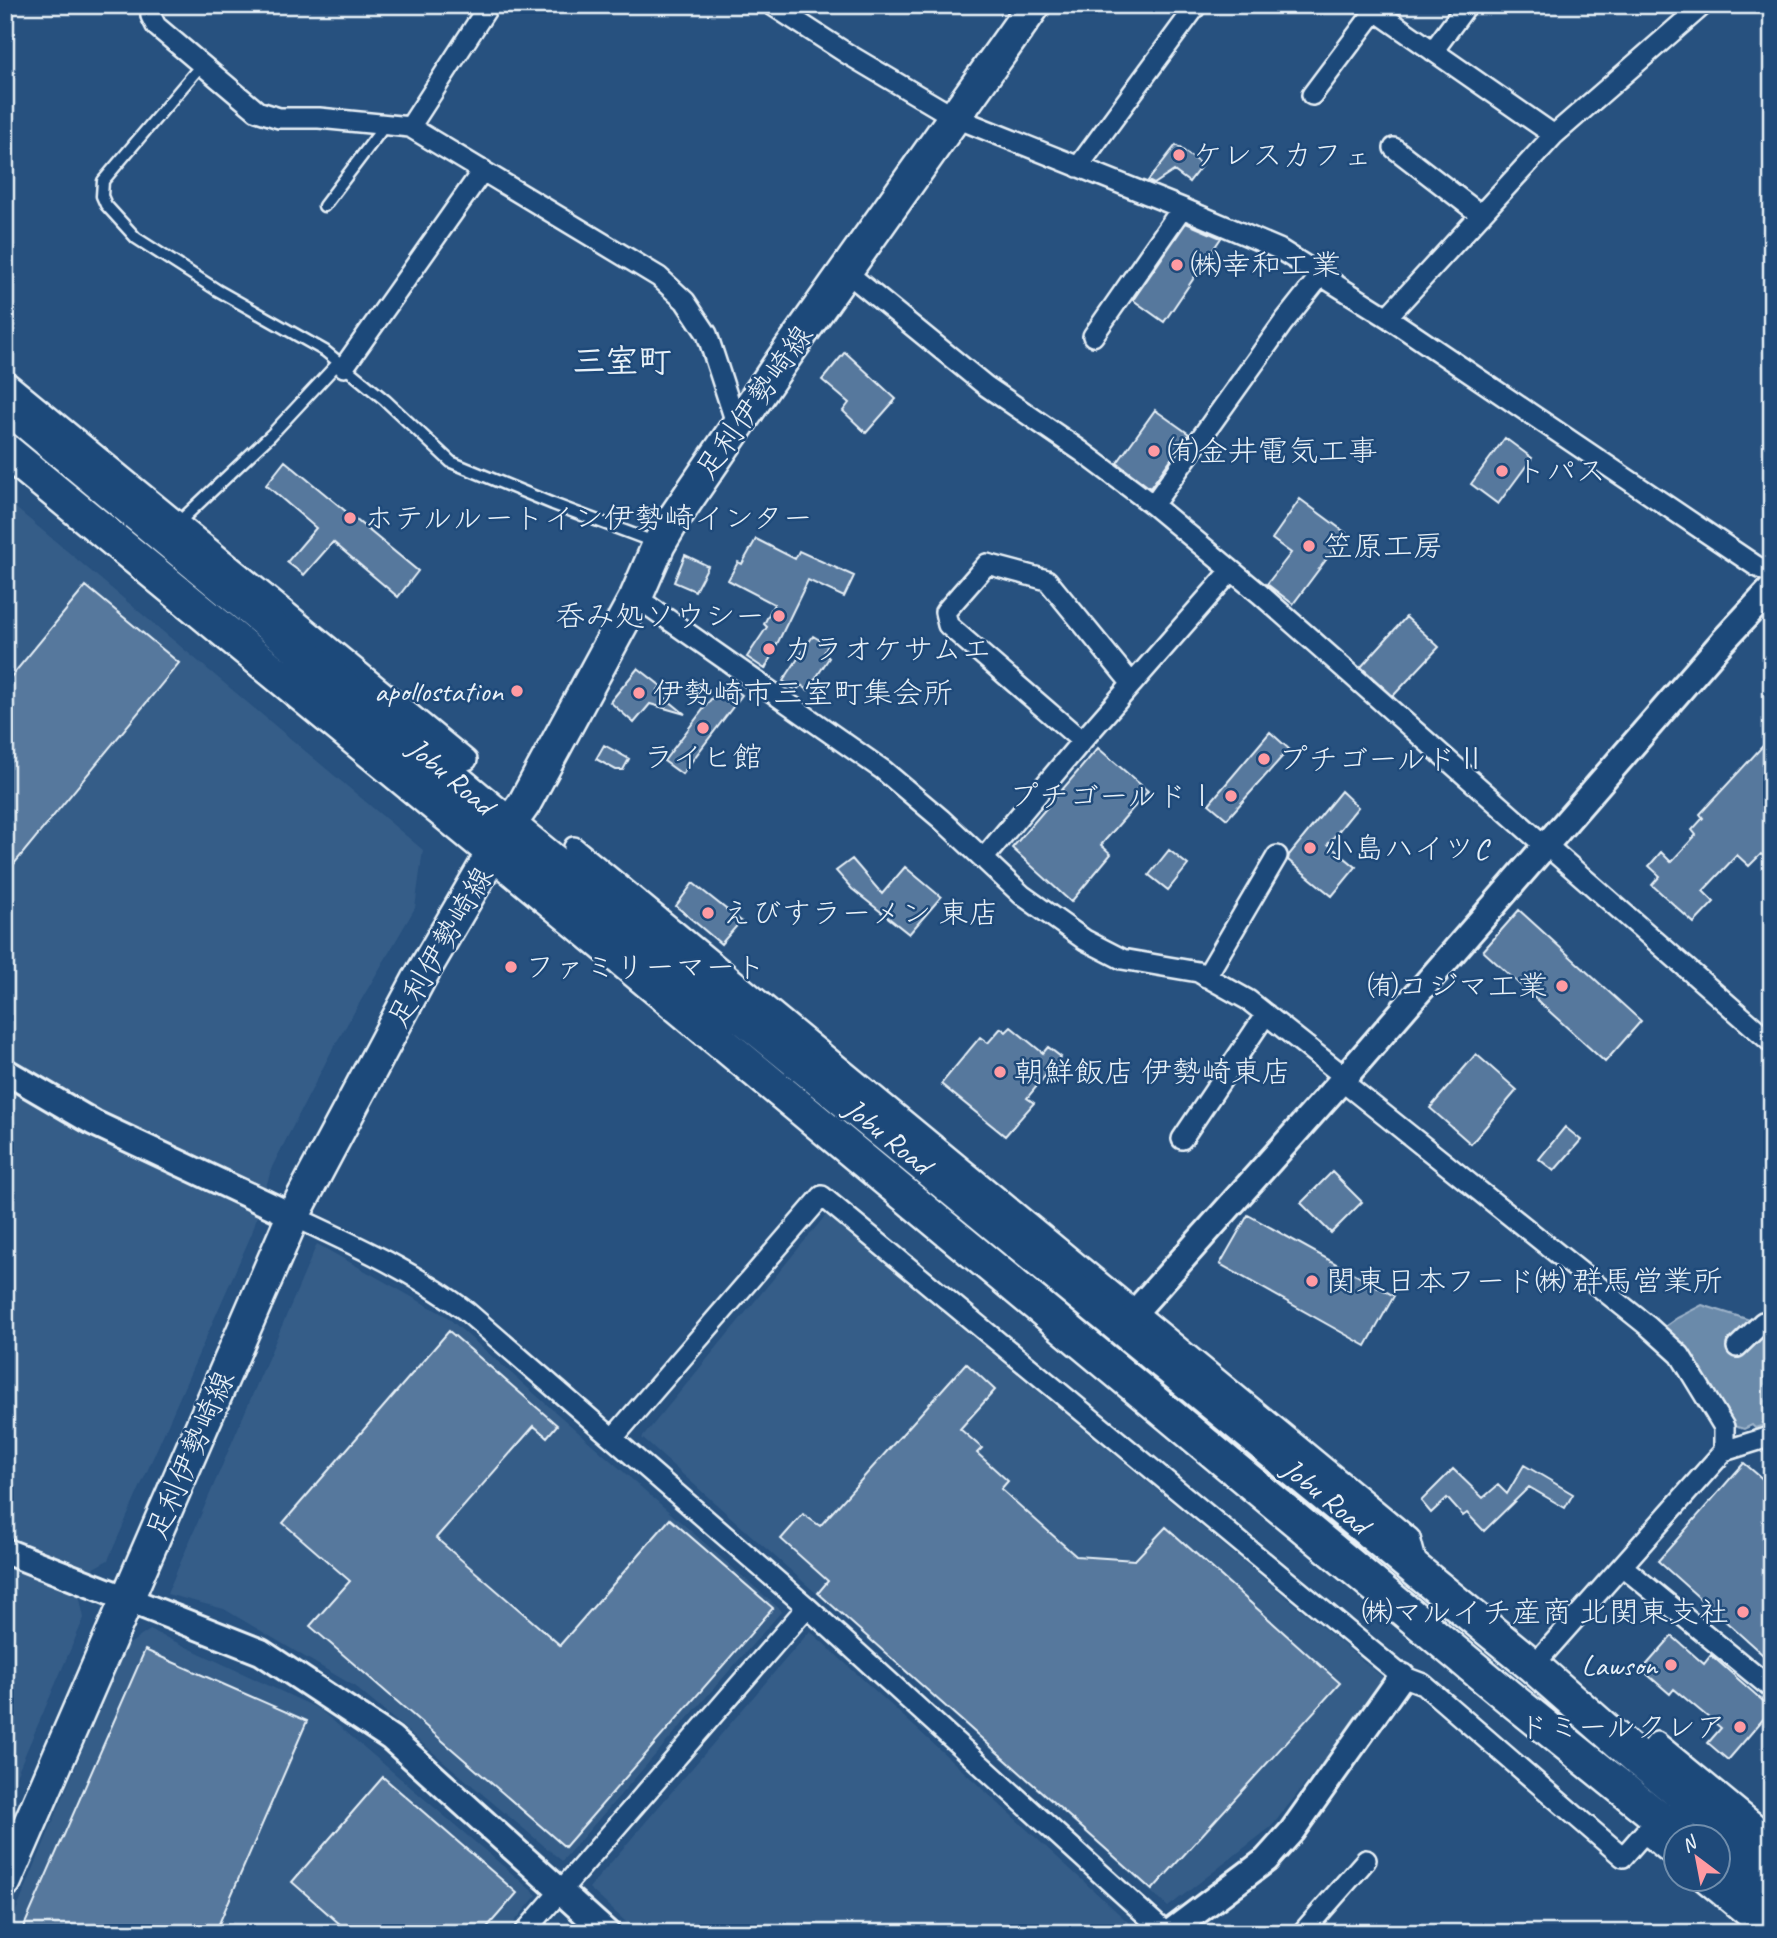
<svg xmlns="http://www.w3.org/2000/svg" width="1777" height="1938" font-family="Caveat,'Klee One',sans-serif">
	<rect width="100%" height="100%" fill="#27517f"/>
	<filter id="ink" filterUnits="userSpaceOnUse"><feTurbulence type="fractalNoise" baseFrequency=".0143" numOctaves="2"/><feDisplacementMap in="SourceGraphic" scale="14" xChannelSelector="R" yChannelSelector="G"/><feConvolveMatrix kernelMatrix="1 2 1 2 8 2 1 2 1" color-interpolation-filters="sRGB"/></filter>
	<g filter="url(#ink)">
		<path fill="#355d88" d="M 5,499 L 423,850 L 415,908 L 332,1050 L 272,1167 L 252,1233 L 108,1560 L 88,1571 L 80,1599 L 84,1618 L 5,1801 Z
			M 826,1215 L 1387,1681 L 1271,1827 L 1168,1907 L 642,1438 Z
			M 317,1244 L 446,1316 L 782,1611 L 562,1861 L 354,1686 L 224,1609 L 167,1594 Z
			M 150,1630 L 319,1709 L 537,1895 L 505,1933 L 7,1933 L 125,1647 Z
			M 810,1631 L 1140,1933 L 638,1933 L 589,1888 Z"/>
		<path fill="#6b8aaa" stroke="#9db3c9" stroke-width="2" d="M 1702,1305 L 1753,1321 L 1772,1335 L 1772,1422 L 1755,1428 L 1752,1425 L 1744,1429 L 1730,1425 L 1663,1328 L 1677,1318 Z"/>
		<path fill="#57789d" stroke="#e8f1f8" stroke-width="2" d="M 1176,145 L 1202,165 L 1189,182 L 1174,171 L 1154,184 L 1148,181 Z
			M 1186,223 L 1221,238 L 1164,322 L 1133,300 Z
			M 845,352 L 896,399 L 866,433 L 843,411 L 849,403 L 822,380 Z
			M 1155,410 L 1189,434 L 1150,488 L 1117,463 Z
			M 1505,438 L 1532,458 L 1498,504 L 1471,484 Z
			M 285,461 L 418,571 L 398,597 L 333,542 L 304,575 L 287,562 L 316,528 L 266,485 Z
			M 1300,499 L 1346,533 L 1293,604 L 1267,584 L 1291,553 L 1272,539 Z
			M 756,539 L 795,559 L 799,551 L 854,576 L 844,597 L 808,580 L 765,669 L 747,657 L 767,627 L 764,624 L 774,604 L 728,580 L 738,562 L 742,564 Z
			M 685,555 L 708,566 L 695,591 L 674,582 Z
			M 86,586 L 179,663 L 5,875 L 5,684 Z
			M 1406,617 L 1439,647 L 1393,696 L 1361,667 Z
			M 813,636 L 828,645 L 824,653 L 829,658 L 808,690 L 801,685 L 796,691 L 783,681 Z
			M 638,668 L 661,686 L 657,691 L 685,714 L 650,704 L 634,723 L 610,702 Z
			M 724,682 L 742,695 L 682,774 L 664,761 Z
			M 1270,732 L 1289,749 L 1227,819 L 1209,804 Z
			M 1772,736 L 1772,863 L 1761,854 L 1749,866 L 1737,855 L 1703,891 L 1714,902 L 1694,923 L 1652,885 L 1660,876 L 1649,866 L 1661,852 L 1671,862 L 1696,835 L 1692,830 L 1703,818 L 1700,814 Z
			M 604,745 L 629,759 L 623,770 L 616,770 L 596,759 Z
			M 1098,748 L 1148,791 L 1101,845 L 1111,854 L 1071,902 L 1012,848 Z
			M 1341,791 L 1358,807 L 1328,844 L 1356,867 L 1332,896 L 1288,860 L 1289,855 Z
			M 1169,850 L 1188,865 L 1168,890 L 1149,875 Z
			M 852,859 L 882,894 L 905,867 L 941,897 L 909,934 L 852,889 L 836,871 Z
			M 693,883 L 741,921 L 721,944 L 676,906 Z
			M 1519,910 L 1641,1021 L 1605,1062 L 1483,951 Z
			M 1011,1027 L 1043,1053 L 1048,1047 L 1061,1057 L 1027,1098 L 1034,1103 L 1005,1136 L 941,1084 L 980,1037 L 988,1043 L 1001,1028 L 1006,1032 Z
			M 1476,1054 L 1517,1090 L 1471,1144 L 1430,1108 Z
			M 1565,1127 L 1581,1140 L 1554,1171 L 1539,1159 Z
			M 1332,1172 L 1362,1202 L 1331,1233 L 1301,1203 Z
			M 1248,1215 L 1394,1296 L 1366,1346 L 1220,1264 Z
			M 449,1331 L 557,1425 L 547,1437 L 534,1426 L 436,1538 L 560,1645 L 670,1519 L 773,1608 L 565,1847 L 310,1626 L 350,1581 L 283,1523 Z
			M 966,1363 L 995,1390 L 960,1429 L 982,1448 L 977,1453 L 1008,1481 L 1001,1489 L 1076,1556 L 1135,1560 L 1166,1527 L 1340,1683 L 1152,1890 L 818,1593 L 828,1581 L 781,1539 L 803,1514 L 820,1526 Z
			M 1744,1463 L 1772,1487 L 1772,1663 L 1658,1561 Z
			M 1524,1465 L 1573,1494 L 1565,1508 L 1529,1487 L 1484,1531 L 1467,1513 L 1463,1516 L 1447,1498 L 1431,1513 L 1421,1501 L 1453,1469 L 1483,1498 L 1498,1485 L 1507,1494 Z
			M 1672,1636 L 1704,1664 L 1711,1655 L 1772,1709 L 1728,1760 L 1708,1743 L 1721,1728 L 1674,1689 L 1670,1694 L 1642,1670 Z
			M 145,1650 L 307,1721 L 215,1933 L 21,1933 Z
			M 383,1777 L 517,1893 L 482,1933 L 350,1933 L 292,1882 Z"/>
		<g fill="none" stroke-linecap="round" stroke-linejoin="round">
			<defs>
				<path id="service" d="M 202,64 L 103,181 L 102,196 L 106,205 L 136,238 L 217,290 L 325,351 L 385,400 L 451,462 L 553,504 L 654,542
					M 324,206 L 386,124
					M 178,523 L 271,435 L 339,362"/>
				<path id="minor" d="M 151,5 L 151,16 L 156,26 L 257,111 L 279,118 L 319,118 L 410,127 L 659,277 L 685,301 L 707,334 L 737,426
					M 772,5 L 846,53 L 954,117 L 1182,208 L 1279,249 L 1387,317 L 1756,566 L 1772,574
					M 1367,5 L 1554,135
					M 1433,51 L 1467,5
					M 1312,95 L 1375,11
					M 410,127 L 489,5
					M 1394,148 L 1481,215
					M 1078,167 L 1197,5
					M 845,271 L 986,386 L 1081,451 L 1153,505 L 1260,594 L 1545,846
					M 1387,317 L 1554,135 L 1703,5
					M 1093,336 L 1182,208
					M 344,367 L 483,170
					M 5,380 L 467,760
					M 1153,505 L 1283,323 L 1321,275
					M 636,597 L 883,770 L 941,819 L 1022,895 L 1085,940 L 1122,959 L 1198,972 L 1248,1000 L 1345,1077
					M 1082,741 L 948,625 L 945,612 L 987,564 L 1047,580 L 1132,684
					M 1546,845 L 1772,1043
					M 574,847 L 1410,1538 L 1418,1568
					M 983,859 L 1082,741 L 1231,571
					M 1206,977 L 1277,856
					M 1342,1081 L 1649,1327 L 1680,1355 L 1724,1427 L 1724,1451
					M 1182,1139 L 1266,1014
					M 293,1216 C 353,1244 413,1271 466,1311 L 807,1607 L 1166,1933
					M 1737,1347 L 1763,1322
					M 613,1438 L 822,1196 L 1402,1676 L 1423,1684 L 1623,1857 L 1644,1833 L 1676,1859
					M 1622,1566 L 1772,1689
					M 1533,1666 L 1724,1451 L 1772,1436
					M 1641,1761 L 1657,1742 L 1772,1837
					M 1699,1878 L 1766,1933
					M 524,1933 L 807,1607
					M 1302,1933 L 1366,1860"/>
				<path id="tertiary" d="M 5,1071 L 94,1123 L 293,1216
					M 1135,1312 L 1345,1077 L 1722,642 L 1772,588
					M 5,1551 L 261,1652 L 391,1738 L 607,1933
					M 1169,1933 L 1266,1860 L 1292,1831 L 1402,1676"/>
				<path id="primary" d="M 5,1881 L 293,1216 L 419,979 L 509,825 L 524,804 L 636,597 L 659,544 L 675,517 L 781,362 L 1034,5"/>
				<path id="trunk" d="M 5,404 L 509,825 L 1533,1666 L 1641,1761 L 1772,1868
					M 5,450 L 494,853 L 1510,1698 L 1681,1836
					M 1718,1866 L 1772,1910"/>
			</defs>
			<use href="#service" stroke="#e8f1f8" stroke-width="15"/>
			<use href="#minor" stroke="#e8f1f8" stroke-width="24"/>
			<use href="#tertiary" stroke="#e8f1f8" stroke-width="30"/>
			<use href="#primary" stroke="#e8f1f8" stroke-width="37"/>
			<use href="#trunk" stroke="#e8f1f8" stroke-width="38"/>
			<use href="#service" stroke="#1f4a7a" stroke-width="10"/>
			<use href="#minor" stroke="#1f4a7a" stroke-width="19"/>
			<use href="#tertiary" stroke="#1f4a7a" stroke-width="24"/>
			<use href="#primary" stroke="#1f4a7a" stroke-width="32"/>
			<use href="#trunk" stroke="#1f4a7a" stroke-width="33"/>
		</g>
	</g>
	<g fill="#ff9aa2" stroke="#1f4a7a" stroke-width="2.5">
		<circle cx="1179" cy="155" r="7"/>
		<circle cx="1177" cy="265" r="7"/>
		<circle cx="1154" cy="451" r="7"/>
		<circle cx="1502" cy="471" r="7"/>
		<circle cx="350" cy="518" r="7"/>
		<circle cx="1309" cy="546" r="7"/>
		<circle cx="779" cy="616" r="7"/>
		<circle cx="769" cy="649" r="7"/>
		<circle cx="517" cy="691" r="7"/>
		<circle cx="639" cy="693" r="7"/>
		<circle cx="703" cy="728" r="7"/>
		<circle cx="1264" cy="759" r="7"/>
		<circle cx="1231" cy="796" r="7"/>
		<circle cx="1310" cy="848" r="7"/>
		<circle cx="708" cy="913" r="7"/>
		<circle cx="511" cy="967" r="7"/>
		<circle cx="1562" cy="986" r="7"/>
		<circle cx="1000" cy="1072" r="7"/>
		<circle cx="1312" cy="1281" r="7"/>
		<circle cx="1743" cy="1612" r="7"/>
		<circle cx="1671" cy="1665" r="7"/>
		<circle cx="1740" cy="1727" r="7"/>
	</g>
	<g text-anchor="middle" dominant-baseline="central" stroke-width="5" stroke-linejoin="round" paint-order="stroke">
		<g font-size="30" fill="#e8f1f8" stroke="#1f4a7a" text-anchor="start">
			<text x="1193" y="155">ケレスカフェ</text>
			<text x="1191" y="265">㈱幸和工業</text>
			<text x="1168" y="451">㈲金井電気工事</text>
			<text x="1516" y="471">トパス</text>
			<text x="364" y="518">ホテルルートイン伊勢崎インター</text>
			<text x="1323" y="546">笠原工房</text>
			<text x="765" y="616" text-anchor="end">呑み処ソウシー</text>
			<text x="783" y="649">カラオケサムエ</text>
			<text x="503" y="691" text-anchor="end">apollostation</text>
			<text x="653" y="693">伊勢崎市三室町集会所</text>
			<text x="703" y="757" text-anchor="middle">ライヒ館</text>
			<text x="1278" y="759">プチゴールドⅡ</text>
			<text x="1217" y="796" text-anchor="end">プチゴールドⅠ</text>
			<text x="1324" y="848">小島ハイツC</text>
			<text x="722" y="913">えびすラーメン 東店</text>
			<text x="525" y="967">ファミリーマート</text>
			<text x="1548" y="986" text-anchor="end">㈲コジマ工業</text>
			<text x="1014" y="1072">朝鮮飯店 伊勢崎東店</text>
			<text x="1326" y="1281">関東日本フード㈱ 群馬営業所</text>
			<text x="1729" y="1612" text-anchor="end">㈱マルイチ産商 北関東支社</text>
			<text x="1657" y="1665" text-anchor="end">Lawson</text>
			<text x="1726" y="1727" text-anchor="end">ドミールクレア</text>
		</g>
		<g font-size="30" fill="#e8f1f8" stroke="#1f4a7a">
			<text transform="translate(754 402) rotate(-55)">足利伊勢崎線</text>
			<text transform="translate(451 776) rotate(40)">Jobu Road</text>
			<text transform="translate(440 947) rotate(-60)">足利伊勢崎線</text>
			<text transform="translate(888 1136) rotate(39)">Jobu Road</text>
			<text transform="translate(190 1455) rotate(-67)">足利伊勢崎線</text>
			<text transform="translate(1326 1496) rotate(39)">Jobu Road</text>
		</g>
		<g font-size="33" font-weight="bold" fill="#e8f1f8" stroke="#1f4a7a">
			<text x="622" y="361">三室町</text>
		</g>
	</g>
	<rect width="1777" height="1938" fill="none" stroke="#1f4a7a" stroke-width="28"/>
	<rect x="14" y="14" width="1749" height="1910" fill="none" stroke="#e8f1f8" stroke-width="2.5" filter="url(#ink)"/>
	<g transform="translate(1697 1858) rotate(328)"><circle r="33" fill="#1f4a7a" stroke="#6f8dac" stroke-width="2"/>
	<path d="M0-5L12 26L0 18L-12 26Z" fill="#ff9aa2"/>
	<text y="-10" font-size="19" font-weight="bold" text-anchor="middle" fill="#e8f1f8">N</text>
	</g>
</svg>
